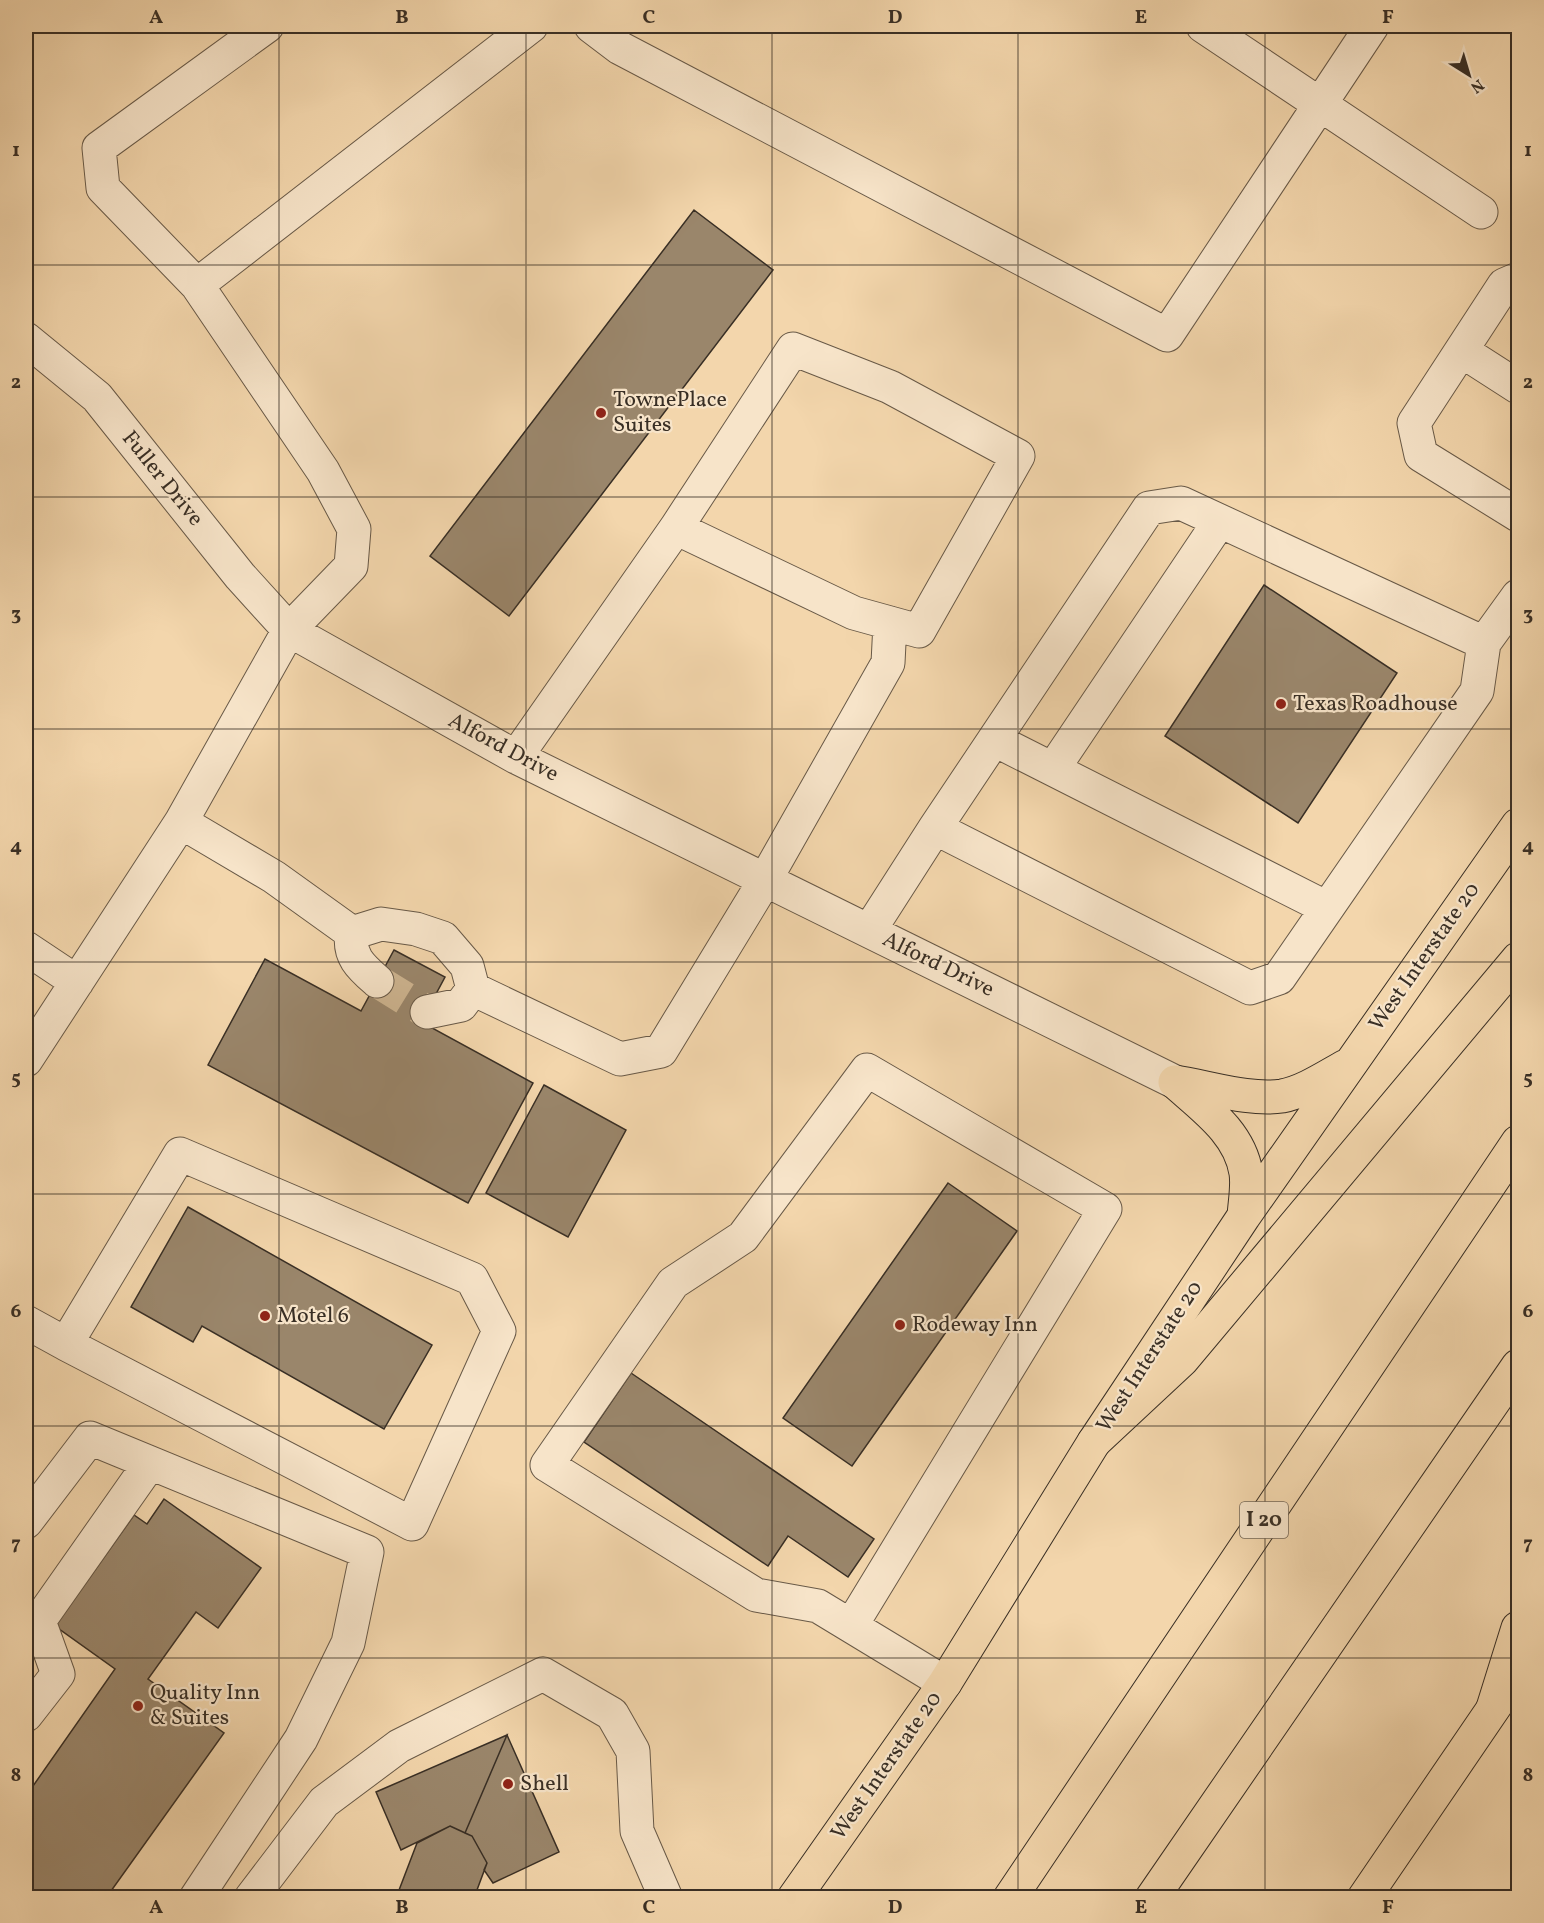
<svg xmlns="http://www.w3.org/2000/svg" width="1544" height="1923" font-family="Vollkorn,serif">
	<rect width="100%" height="100%" fill="#f3d6ac"/>
	<filter id="stains"><feTurbulence type="fractalNoise" baseFrequency=".00333" numOctaves="4"/><feColorMatrix values="0 0 0 0 .2 0 0 0 0 .09 0 0 0 0 .02 0 0 0 .5 -.17"/></filter>
	<radialGradient id="worn" r=".72"><stop offset=".6" stop-color="#630" stop-opacity="0"/><stop offset="1" stop-color="#630" stop-opacity=".3"/></radialGradient>
	<path fill="#9a866b" stroke="#392f25" stroke-width="1.5" d="M 694,210 L 773,270 L 509,616 L 430,556 Z
		M 1264,585 L 1397,673 L 1298,823 L 1165,736 Z
		M 394,950 L 445,977 L 421,1022 L 533,1083 L 468,1203 L 208,1065 L 265,959 L 361,1011 Z
		M 544,1085 L 626,1130 L 568,1237 L 486,1193 Z
		M 948,1183 L 1017,1231 L 852,1466 L 783,1418 Z
		M 188,1207 L 432,1345 L 384,1429 L 202,1326 L 193,1342 L 131,1307 Z
		M 631,1373 L 874,1539 L 848,1577 L 788,1536 L 768,1566 L 584,1442 Z
		M 164,1499 L 261,1568 L 218,1628 L 196,1612 L 148,1679 L 224,1733 L 106,1898 L 26,1898 L 26,1796 L 115,1669 L 55,1626 L 134,1515 L 147,1524 Z
		M 507,1735 L 559,1852 L 493,1883 L 484,1870 L 487,1863 L 472,1836 L 465,1833 Z
		M 507,1735 L 465,1833 L 450,1826 L 401,1850 L 376,1792 Z
		M 450,1826 L 472,1836 L 487,1863 L 474,1898 L 396,1898 L 417,1843 Z"/>
	<g fill="none" stroke-linecap="round" stroke-linejoin="round">
		<path stroke="#ceb591" stroke-width="33" stroke-dasharray="33 16" stroke-linecap="butt" d="M 377,981 L 427,1012"/>
		<defs>
			<path id="minor" d="M 591,26 L 620,48 L 1167,335 L 1372,26
				M 1203,26 L 1481,212
				M 1518,279 L 1504,285 L 1414,423 L 1421,455 L 1518,515
				M 197,285 L 103,188 L 99,148 L 267,26
				M 26,339 L 97,397 L 240,576 L 289,630 L 516,757 L 1175,1082
				M 1462,351 L 1518,387
				M 995,740 L 1327,908
				M 516,757 L 676,528 L 793,349 L 890,387 L 1018,456 L 919,631 L 854,613 L 676,528
				M 1053,769 L 1219,522
				M 181,822 L 274,877 L 352,933 L 381,924 L 416,929 L 443,938 L 467,966 L 473,989 L 620,1059 L 661,1051 L 765,880 L 888,663 L 890,623
				M 935,828 L 1250,988 L 1279,978 L 1477,691 L 1484,643 L 1518,596
				M 869,931 L 935,828 L 1149,508 L 1181,503 L 1484,643
				M 352,933 C 348,956 361,967 377,981
				M 26,948 L 77,982
				M 427,1012 L 461,1005 L 473,989
				M 26,1060 L 181,822 L 289,630 L 351,566 L 354,529 L 323,471 L 197,285 L 531,26
				M 26,1322 L 66,1344 L 412,1524 L 499,1331 L 472,1279 L 180,1154 L 66,1344
				M 26,1522 L 90,1438 L 367,1552 L 348,1643 L 301,1739 L 196,1898
				M 851,1626 L 1105,1209 L 867,1070 L 743,1237 L 673,1283 L 547,1465 L 756,1595 L 818,1606 L 945,1683
				M 26,1715 L 58,1674 L 39,1621 L 150,1463
				M 251,1898 L 324,1802 L 399,1746 L 543,1674 L 612,1714 L 633,1751 L 637,1831 L 666,1898"/>
			<path id="major" d="M 1175,1082 C 1208,1087 1250,1101 1282,1096 C 1304,1092 1326,1077 1346,1066
				M 1175,1082 C 1204,1108 1240,1133 1246,1173 C 1248,1186 1245,1202 1244,1216
				M 794,1898 L 945,1683 L 1094,1442 L 1244,1216 L 1518,825
				M 1364,1898 L 1510,1684"/>
			<path id="highway" d="M 1094,1442 L 1182,1360 L 1518,959
				M 1493,1708 L 1518,1628
				M 1010,1898 L 1518,1142
				M 1152,1898 L 1518,1366"/>
		</defs>
		<use href="#minor" stroke="#685947" stroke-width="35"/>
		<use href="#major" stroke="#392f25" stroke-width="35"/>
		<use href="#highway" stroke="#392f25" stroke-width="35"/>
		<use href="#minor" stroke="#f7e4c9" stroke-width="33"/>
		<use href="#major" stroke="#f3d6ac" stroke-width="33"/>
		<use href="#highway" stroke="#f3d6ac" stroke-width="33"/>
	</g>
	<path fill="none" stroke="#392f25" stroke-width="1.5" stroke-opacity="0.55" d="M 279,26 L 279,1898M 526,26 L 526,1898M 772,26 L 772,1898M 1018,26 L 1018,1898M 1265,26 L 1265,1898M 26,265 L 1518,265M 26,497 L 1518,497M 26,729 L 1518,729M 26,962 L 1518,962M 26,1194 L 1518,1194M 26,1426 L 1518,1426M 26,1658 L 1518,1658"/>
	<g fill="#8f2418" stroke="#f7e4c9" stroke-width="2">
		<circle cx="601" cy="413" r="6"/>
		<circle cx="1281" cy="704" r="6"/>
		<circle cx="265" cy="1316" r="6"/>
		<circle cx="900" cy="1325" r="6"/>
		<circle cx="138" cy="1706" r="6"/>
		<circle cx="508" cy="1784" r="6"/>
	</g>
	<g text-anchor="middle" dominant-baseline="central" stroke-width="4.5" stroke-linejoin="round" paint-order="stroke">
		<rect fill="#f7e4c9" stroke="#726556" stroke-width="1.5" x="1240" y="1502" width="48" height="36" rx="4.5"/>
		<g font-size="21" font-weight="bold" fill="#392f25">
			<text x="1264" y="1520">I 20</text>
		</g>
		<g font-size="22" fill="#392f25" stroke="#f7e4c9" text-anchor="start">
			<text x="613" y="400">TownePlace<tspan x="613" dy="25">Suites</tspan></text>
			<text x="1293" y="704">Texas Roadhouse</text>
			<text x="277" y="1316">Motel 6</text>
			<text x="912" y="1325">Rodeway Inn</text>
			<text x="150" y="1693">Quality Inn<tspan x="150" dy="25">&amp; Suites</tspan></text>
			<text x="520" y="1784">Shell</text>
		</g>
		<g font-size="22" fill="#392f25" stroke="#f7e4c9">
			<text transform="translate(162 479) rotate(51)">Fuller Drive</text>
			<text transform="translate(503 748) rotate(28)">Alford Drive</text>
			<text transform="translate(1425 957) rotate(-55)">West Interstate 20</text>
			<text transform="translate(938 965) rotate(26)">Alford Drive</text>
			<text transform="translate(1150 1357) rotate(-57)">West Interstate 20</text>
			<text transform="translate(887 1766) rotate(-55)">West Interstate 20</text>
		</g>
	</g>
	<rect width="1544" height="1923" fill="none" stroke="#f3d6ac" stroke-width="66"/>
	<g transform="translate(1469 75) rotate(143)" stroke="#f7e4c9" stroke-width="4.5" paint-order="stroke">
	<path d="M0-4.5L10 22L0 15L-10 22Z" fill="#392f25"/>
	<text y="-9" font-size="16" font-weight="bold" text-anchor="middle" fill="#392f25">N</text>
	</g>
	<rect x="33" y="33" width="1478" height="1857" fill="none" stroke="#392f25" stroke-width="2"/>
	<g font-size="20" text-anchor="middle" font-weight="bold" fill="#392f25">
		<text x="156" y="23">A</text>
		<text x="402" y="23">B</text>
		<text x="649" y="23">C</text>
		<text x="895" y="23">D</text>
		<text x="1141" y="23">E</text>
		<text x="1388" y="23">F</text>
		<text x="16" y="156">1</text>
		<text x="1528" y="156">1</text>
		<text x="16" y="388">2</text>
		<text x="1528" y="388">2</text>
		<text x="16" y="620">3</text>
		<text x="1528" y="620">3</text>
		<text x="16" y="852">4</text>
		<text x="1528" y="852">4</text>
		<text x="16" y="1084">5</text>
		<text x="1528" y="1084">5</text>
		<text x="16" y="1317">6</text>
		<text x="1528" y="1317">6</text>
		<text x="16" y="1549">7</text>
		<text x="1528" y="1549">7</text>
		<text x="16" y="1781">8</text>
		<text x="1528" y="1781">8</text>
		<text x="156" y="1913">A</text>
		<text x="402" y="1913">B</text>
		<text x="649" y="1913">C</text>
		<text x="895" y="1913">D</text>
		<text x="1141" y="1913">E</text>
		<text x="1388" y="1913">F</text>
	</g>
	<rect width="100%" height="100%" filter="url(#stains)"/>
	<rect width="100%" height="100%" fill="url(#worn)"/>
</svg>
